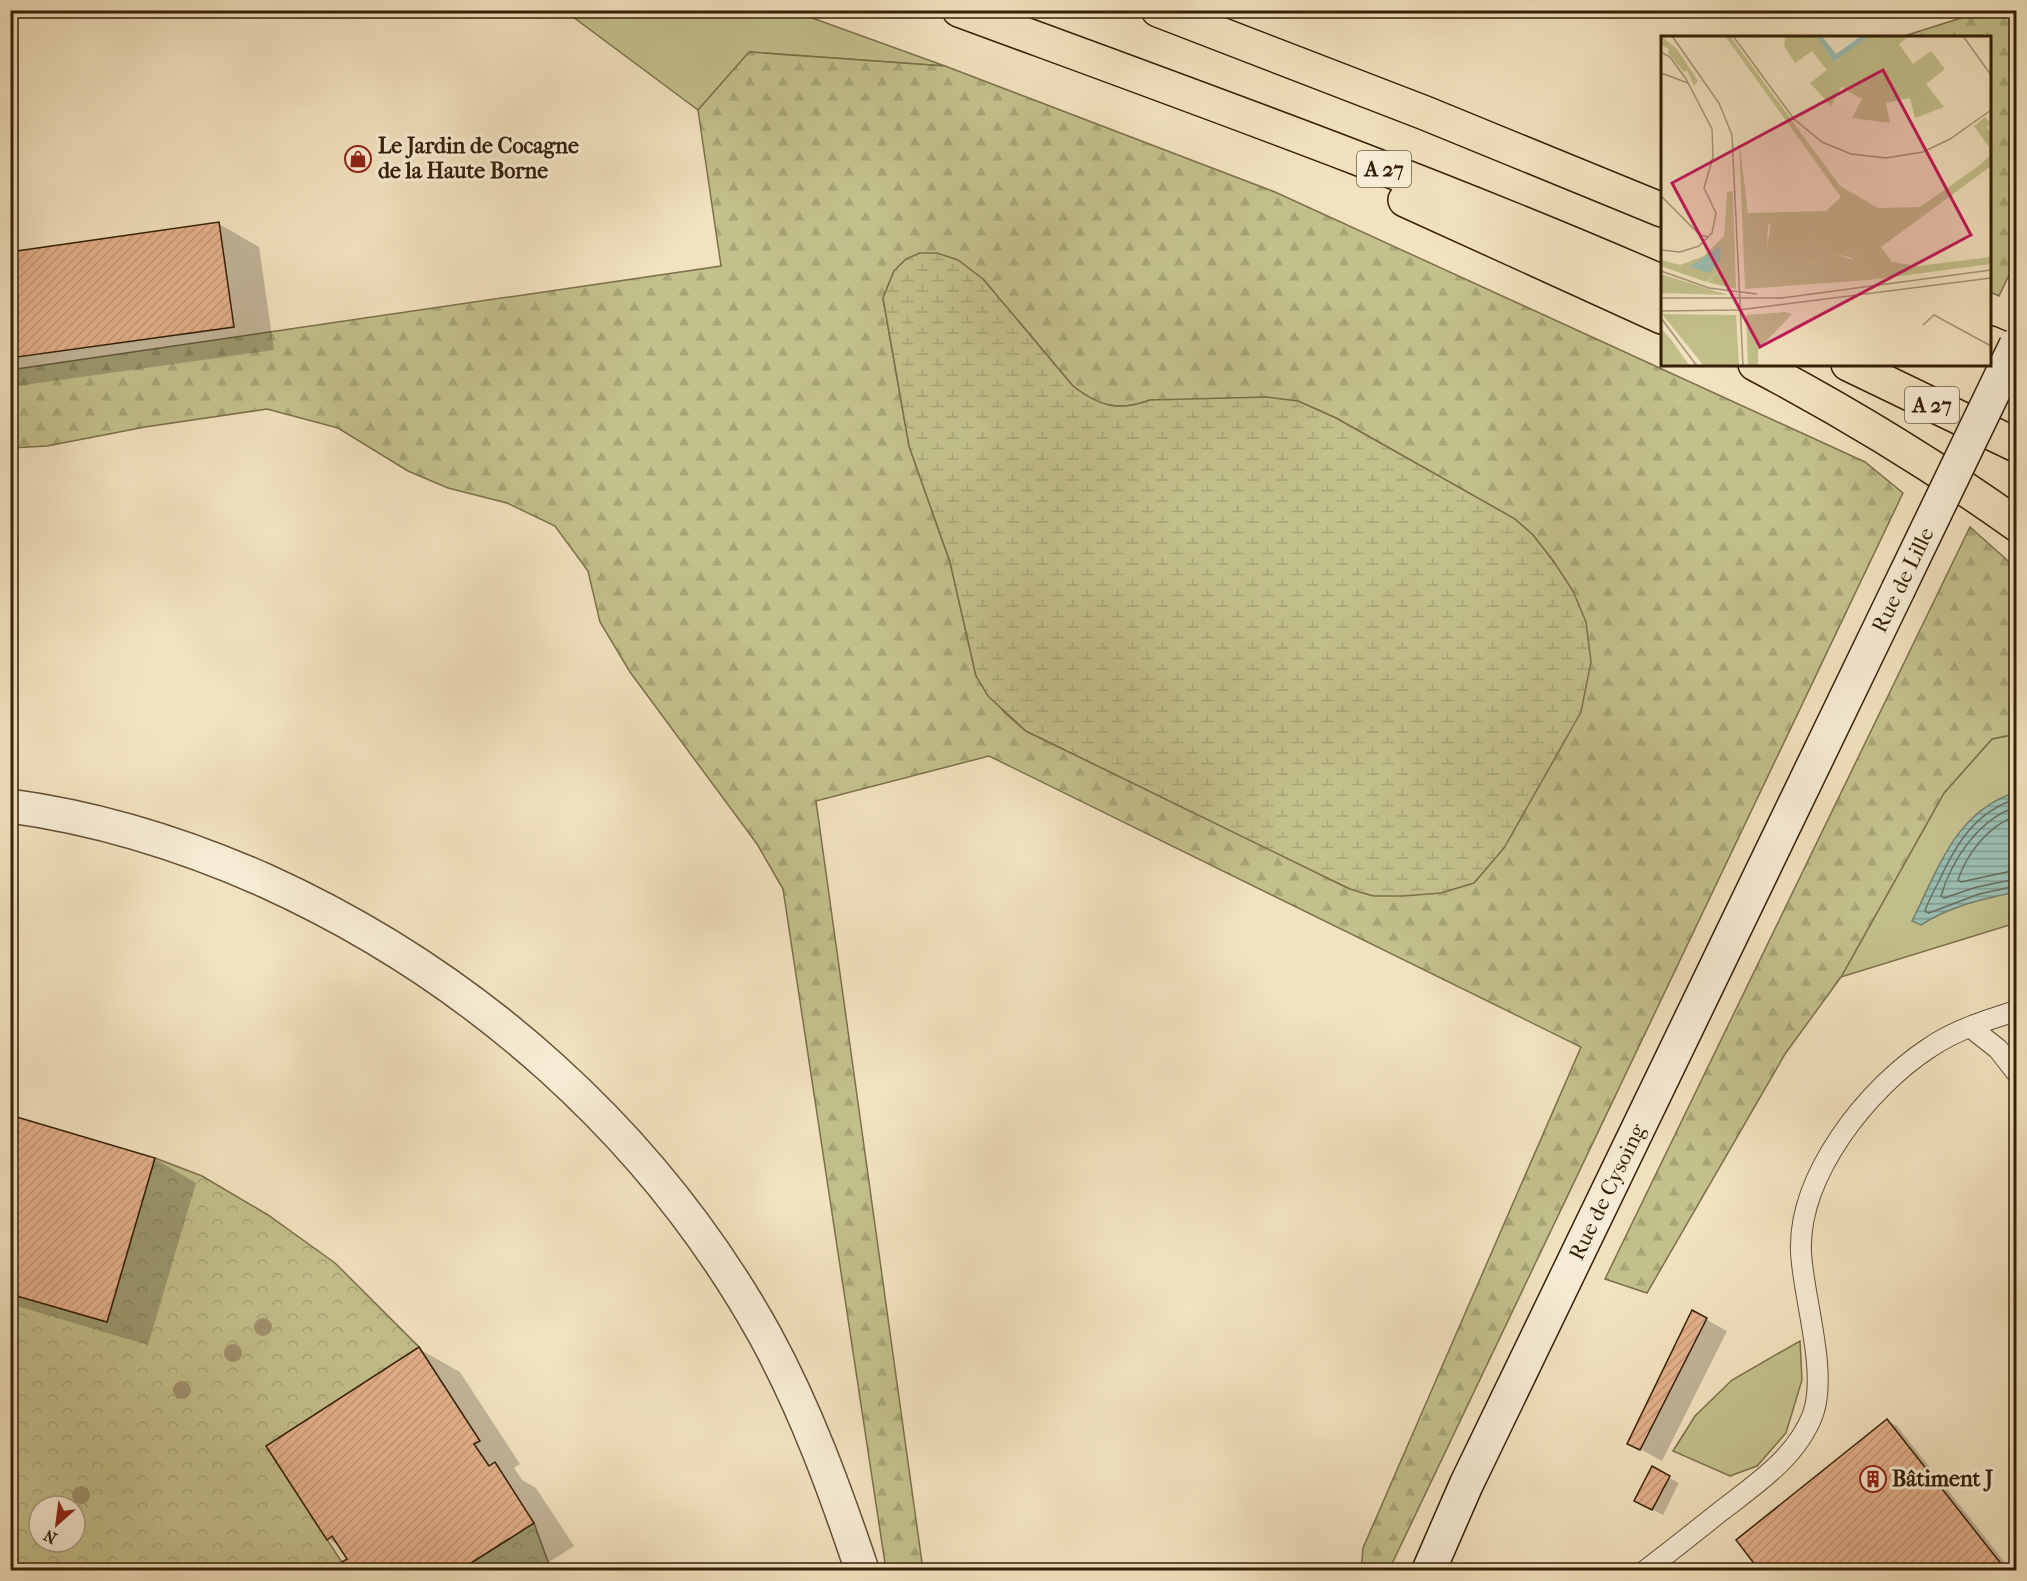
<svg xmlns="http://www.w3.org/2000/svg" width="2027" height="1581" font-family="'IM FELL French Canon',serif">
	<defs>
		<pattern id="forest-firs" width="22" height="20" patternUnits="userSpaceOnUse" patternTransform="scale(1.5)"><rect width="22" height="20" fill="#c3c08c"/><path d="M5 1l3.5 6h-7zM16 11l3.5 6h-7z" fill="#a8a577"/></pattern>
		<pattern id="wetland-marsh" width="20" height="14" patternUnits="userSpaceOnUse" patternTransform="scale(1.5)"><rect width="20" height="14" fill="#c3c08c"/><path d="M1 5h8M5 5V1M11 12h8M15 12V8" fill="none" stroke="#a8a577"/></pattern>
		<pattern id="park-crowns" width="20" height="18" patternUnits="userSpaceOnUse" patternTransform="scale(1.5)"><rect width="20" height="18" fill="#c3c08c"/><path d="M2 6a3 3 0 1 1 6 0M12 15a3 3 0 1 1 6 0" fill="none" stroke="#a8a577"/></pattern>
		<pattern id="water-rules" width="6" height="5" patternUnits="userSpaceOnUse" patternTransform="scale(1.5)"><rect width="6" height="5" fill="#9bbeb2"/><path d="M0 2.5h6" fill="none" stroke="#7f9a8f"/></pattern>
		<pattern id="building-hatch" width="6" height="6" patternUnits="userSpaceOnUse" patternTransform="scale(1.5)"><rect width="6" height="6" fill="#e4b18c"/><path d="M-1 1l2-2M0 6l6-6M5 7l2-2" fill="none" stroke="#c49877"/></pattern>
	</defs>
	<rect width="100%" height="100%" fill="#f2e2bf"/>
	<filter id="stains"><feTurbulence type="fractalNoise" baseFrequency=".00333" numOctaves="4"/><feColorMatrix values="0 0 0 0 .2 0 0 0 0 .09 0 0 0 0 .02 0 0 0 .5 -.17"/></filter>
	<radialGradient id="worn" r=".72"><stop offset=".6" stop-color="#630" stop-opacity="0"/><stop offset="1" stop-color="#630" stop-opacity=".3"/></radialGradient>
	<path fill="#c3c08c" stroke="#7c704a" stroke-width="1.5" d="M 565,11 L 793,11 L 945,66 L 750,52 L 698,110 Z
		M 2016,734 L 2016,923 L 1841,977 L 1944,793 L 1992,739 Z
		M 1800,1341 L 1802,1380 L 1786,1433 L 1757,1466 L 1730,1476 L 1673,1451 L 1695,1416 L 1732,1380 Z"/>
	<path fill="url(#forest-firs)" stroke="#7c704a" stroke-width="1.5" fill-rule="evenodd" d="M 1983,11 L 2016,11 L 2016,260 L 1999,296 L 1990,292 L 1990,38 L 1901,37 Z
		M 749,52 L 945,66 L 1275,192 L 1865,462 L 1903,493 L 1389,1570 L 1361,1570 L 1363,1548 L 1581,1047 L 989,756 L 816,801 L 923,1570 L 886,1570 L 783,889 L 757,844 L 630,672 L 600,622 L 588,571 L 555,526 L 507,503 L 448,488 L 408,471 L 338,428 L 267,409 L 145,427 L 47,446 L 11,448 L 10,370 L 721,266 L 698,110 ZM 894,271 L 983,279 L 1073,386 C 1098,406 1119,412 1150,400 L 1298,401 L 1336,418 L 1515,519 L 1533,535 L 1554,562 L 1350,889 L 1026,731 L 1005,713 L 976,676 L 950,562 L 909,446 L 883,298 Z
		M 1970,527 L 2016,568 L 2016,734 L 1992,739 L 1944,793 L 1841,977 L 1785,1054 L 1647,1293 L 1605,1279 Z"/>
	<path fill="url(#wetland-marsh)" stroke="#7c704a" stroke-width="1.5" d="M 920,253 L 937,253 L 958,260 L 983,279 L 1073,386 C 1098,406 1119,412 1150,400 L 1267,397 L 1298,401 L 1336,418 L 1515,519 L 1533,535 L 1554,562 L 1573,591 L 1586,622 L 1591,662 L 1581,712 L 1504,848 L 1474,883 L 1441,893 L 1403,896 L 1373,896 L 1350,889 L 1026,731 L 988,696 L 976,676 L 950,562 L 909,446 L 883,298 L 894,271 L 906,259 Z"/>
	<path fill="url(#park-crowns)" stroke="#7c704a" stroke-width="1.5" fill-rule="evenodd" d="M 155,1158 L 202,1176 L 268,1215 L 335,1263 L 419,1347 L 267,1448 L 347,1570 L 11,1570 L 10,1294 L 107,1322 ZM 39,1506 L 75,1506 L 75,1542 L 39,1542 Z
		M 534,1523 L 551,1570 L 460,1570 Z"/>
	<path fill="url(#water-rules)" stroke="#727f6e" stroke-width="1.5" d="M 2016,792 L 2016,892 C 1983,899 1950,906 1921,925 L 1912,921 C 1939,868 1955,812 2016,792 Z"/>
	<path fill="#0003" d="M 219,224 L 259,247 L 274,350 L 10,387 L 10,253 Z
		M 10,1117 L 155,1159 L 196,1183 L 148,1345 L 10,1304 Z
		M 1693,1312 L 1727,1331 L 1662,1461 L 1629,1443 Z
		M 419,1349 L 460,1372 L 520,1464 L 514,1468 L 522,1480 L 536,1488 L 574,1546 L 537,1570 L 349,1570 L 344,1563 L 349,1559 L 341,1547 L 328,1539 Z
		M 1887,1421 L 1897,1426 L 2011,1570 L 1761,1570 L 1738,1540 Z
		M 1652,1468 L 1679,1483 L 1663,1515 L 1646,1506 Z"/>
	<g fill="none" stroke-linecap="round" stroke-linejoin="round">
		<path stroke="#686f5c" stroke-width="1.5" d="M 2016,799 C 1975,812 1956,844 1939,881 C 1934,891 1928,901 1925,911 L 1929,913 L 1979,894 L 2016,886
			M 2016,807 C 1979,819 1952,859 1941,896 L 1944,898 L 1977,887 L 2016,879
			M 2016,816 C 1989,825 1967,853 1958,880 L 1961,882 L 2016,870"/>
	</g>
	<path fill="url(#building-hatch)" stroke="#352007" stroke-width="1.5" d="M 219,222 L 234,327 L 10,358 L 10,252 Z
		M 10,1115 L 155,1158 L 107,1322 L 10,1294 Z
		M 1692,1310 L 1707,1318 L 1640,1450 L 1627,1444 Z
		M 419,1347 L 480,1441 L 474,1444 L 489,1466 L 495,1462 L 534,1523 L 460,1570 L 347,1570 L 342,1562 L 347,1559 L 332,1536 L 327,1540 L 266,1446 Z
		M 1887,1419 L 2002,1565 L 1996,1570 L 1759,1570 L 1736,1540 Z
		M 1652,1466 L 1670,1476 L 1652,1510 L 1634,1501 Z"/>
	<g fill="none" stroke-linecap="round" stroke-linejoin="round">
		<defs>
			<path id="service" d="M 1970,1027 L 1998,1049 L 2016,1072
				M 1646,1570 C 1671,1551 1696,1531 1721,1511 C 1756,1484 1797,1457 1813,1414 C 1828,1371 1803,1297 1801,1252 C 1798,1175 1868,1088 1929,1048 C 1955,1030 1987,1020 2016,1011"/>
			<path id="minor" d="M 10,806 C 99,818 185,845 266,881 C 475,976 653,1134 765,1335 C 806,1410 835,1490 862,1570"/>
			<g id="secondary">
				<path id="s1" d="M 1429,1570 L 1466,1485 L 1898,590"/>
			</g>
			<path id="trunk" d="M 1990,343 L 2016,354"/>
			<path id="motorway" d="M 959,10 C 1195,97 1432,182 1662,282
				M 1158,10 L 1425,113 L 1662,210
				M 1405,200 L 1662,317
				M 1755,364 C 1846,412 1933,465 2016,524
				M 1848,364 L 2016,445"/>
		</defs>
		<use href="#service" stroke="#645035" stroke-width="22"/>
		<use href="#minor" stroke="#645035" stroke-width="36"/>
		<use href="#secondary" stroke="#352007" stroke-width="36"/>
		<use href="#trunk" stroke="#352007" stroke-width="36"/>
		<use href="#motorway" stroke="#352007" stroke-width="36"/>
		<use href="#service" stroke="#f7ecd5" stroke-width="20"/>
		<use href="#minor" stroke="#f7ecd5" stroke-width="33"/>
		<use href="#secondary" stroke="#f7ecd5" stroke-width="33"/>
		<use href="#trunk" stroke="#f2e2bf" stroke-width="33"/>
		<use href="#motorway" stroke="#f2e2bf" stroke-width="33"/>
		<defs>
			<path id="secondary-bridge" d="M 1898,590 L 2016,345"/>
		</defs>
		<use href="#secondary-bridge" stroke="#352007" stroke-width="36" stroke-linecap="butt"/>
		<use href="#secondary-bridge" stroke="#f7ecd5" stroke-width="33"/>
	</g>
	<g fill="#a29270">
		<circle cx="263" cy="1327" r="9"/>
		<circle cx="233" cy="1353" r="9"/>
		<circle cx="182" cy="1390" r="9"/>
		<circle cx="81" cy="1495" r="9"/>
	</g>
	<defs>
		<symbol id="shop-ring" viewBox="-11 -11 22 22"><circle r="9.5" fill="#f7ecd5" stroke="#8f2418" stroke-width="1.5"/><path d="M-5-2.5h2.3a2.7 3.5 0 0 1 5.4 0H5L5.5 6h-11ZM-1.5-2.5h3a1.5 2.3 0 0 0-3 0Z" fill="#8f2418"/></symbol>
		<symbol id="building-ring" viewBox="-11 -11 22 22"><circle r="9.5" fill="#f7ecd5" stroke="#8f2418" stroke-width="1.5"/><path d="M-4-6H4V6H1V3H-1V6H-4ZM-2.5-4.3h1.7v1.8h-1.7ZM.8-4.3h1.7v1.8H.8ZM-2.5-1h1.7V.8h-1.7ZM.8-1h1.7V.8H.8Z" fill="#8f2418"/></symbol>
	</defs>
	<g fill-rule="evenodd">
		<use href="#shop-ring" x="343" y="144" width="30" height="30"/>
		<use href="#building-ring" x="1858" y="1464" width="30" height="30"/>
	</g>
	<g text-anchor="middle" dominant-baseline="central" stroke-width="6" stroke-linejoin="round" paint-order="stroke">
		<g fill="#f7ecd5" stroke="#6f5d45" stroke-width="1.5">
			<rect x="1357" y="151" width="54" height="36" rx="4.5"/>
			<rect x="1905" y="387" width="54" height="36" rx="4.5"/>
		</g>
		<g font-size="21" font-weight="bold" fill="#352007">
			<text x="1384" y="169">A 27</text>
			<text x="1932" y="405">A 27</text>
		</g>
		<g font-size="22" font-weight="bold" fill="#352007" stroke="#f7ecd5" text-anchor="start">
			<text x="378" y="146">Le Jardin de Cocagne<tspan x="378" dy="25">de la Haute Borne</tspan></text>
			<text x="1892" y="1479">Bâtiment J</text>
		</g>
		<g font-size="22" fill="#352007" stroke="#f7ecd5">
			<text transform="translate(1903 580) rotate(-64)">Rue de Lille</text>
			<text stroke="none"><textPath href="#s1" startOffset="418">Rue de Cysoing</textPath></text>
		</g>
	</g>
	<g transform="translate(1661 36)">
		<rect width="330" height="330" fill="#f2e2bf"/>
		<path d="M 0,0 L 16,13 L 37,45 L 33,50 L 26,34 L 23,36 L 7,17 L 8,13 L 0,9 ZM 64,199 L 61,232 L 45,246 L 0,230 L 0,224 L 19,229 L 43,220 ZM 330,221 L 330,228 L 208,244 L 229,235 L 231,226 L 257,230 ZM 0,238 L 67,259 L 0,257 Z" fill="#c3c08c"/>
		<path d="M 64,0 L 69,0 L 179,150 L 217,172 L 259,171 L 319,129 L 328,120 L 328,111 L 313,90 L 324,81 L 330,88 L 326,91 L 330,98 L 330,130 L 220,211 L 231,226 L 229,235 L 208,244 L 84,253 L 78,103 L 87,177 L 165,175 L 180,161 ZM 162,180 L 180,193 L 192,224 L 174,218 L 147,229 L 123,229 L 106,212 L 107,189 L 117,182 ZM 72,155 L 75,253 L 46,246 L 61,232 L 66,156 ZM 124,276 L 131,278 L 97,314 L 97,330 L 87,330 L 85,279 ZM 1,278 L 75,279 L 78,330 L 43,330 ZM 0,292 L 11,305 L 29,330 L 0,330 Z" fill="#c3c08c" fill-rule="evenodd"/>
		<path d="M 162,180 L 171,183 L 190,203 L 201,217 L 200,224 L 174,218 L 147,229 L 123,229 L 110,222 L 106,212 L 110,186 L 120,181 Z" fill="#c3c08c"/>
		<path d="M 125,0 L 155,0 L 174,26 L 206,0 L 249,0 L 238,8 L 252,28 L 270,15 L 284,33 L 265,48 L 283,71 L 254,82 L 249,62 L 225,67 L 229,87 L 191,82 L 201,63 L 180,51 L 170,70 L 149,47 L 166,34 L 151,15 L 134,27 L 123,10 Z" fill="#c3c08c"/>
		<path d="M 155,0 L 161,0 L 175,18 L 200,0 L 209,0 L 173,26 ZM 60,209 L 59,224 L 48,237 L 29,231 Z" fill="#9bbeb2"/>
		<path fill="none" stroke="#a69475" stroke-width="1.5" d="M 11,0 L 58,67 L 71,99 L 82,330M 72,0 L 133,83 L 161,106 L 190,118 L 225,122 L 262,116 L 289,103 L 330,74M 302,0 L 330,39M 0,16 L 9,21 L 25,43 L 51,93 L 52,121 L 43,152 L 55,177 L 51,197 L 38,210 L 19,216 L 0,214M 0,37 L 27,47M 0,160 L 39,199 L 48,201M 0,235 L 48,252 L 96,258M 0,262 L 121,262 L 330,234M 0,275 L 77,274 L 330,242M 0,282 L 36,330M 262,289 L 273,279 L 330,310"/>
		<path fill="#c2185b" fill-opacity="0.15" stroke="#c2185b" stroke-width="3" d="M 222,34 L 310,199 L 99,311 L 11,147 Z"/>
		<rect width="330" height="330" fill="none" stroke="#352007" stroke-width="3"/>
	</g>
	<rect width="2027" height="1581" fill="none" stroke="#f2e2bf" stroke-width="36"/>
	<rect x="12" y="12" width="2003" height="1557" fill="none" stroke="#352007" stroke-width="3"/>
	<rect x="18" y="18" width="1991" height="1545" fill="none" stroke="#352007" stroke-width="1.5"/>
	<g transform="translate(57 1524) rotate(208)"><circle r="28" fill="#f7ecd5" stroke="#a99a83" stroke-width="1.5"/>
	<path d="M0-4.5L10 22L0 15L-10 22Z" fill="#8f2418"/>
	<text y="-9" font-size="16" font-weight="bold" text-anchor="middle" fill="#352007">N</text>
	</g>
	<rect width="100%" height="100%" filter="url(#stains)"/>
	<rect width="100%" height="100%" fill="url(#worn)"/>
</svg>
